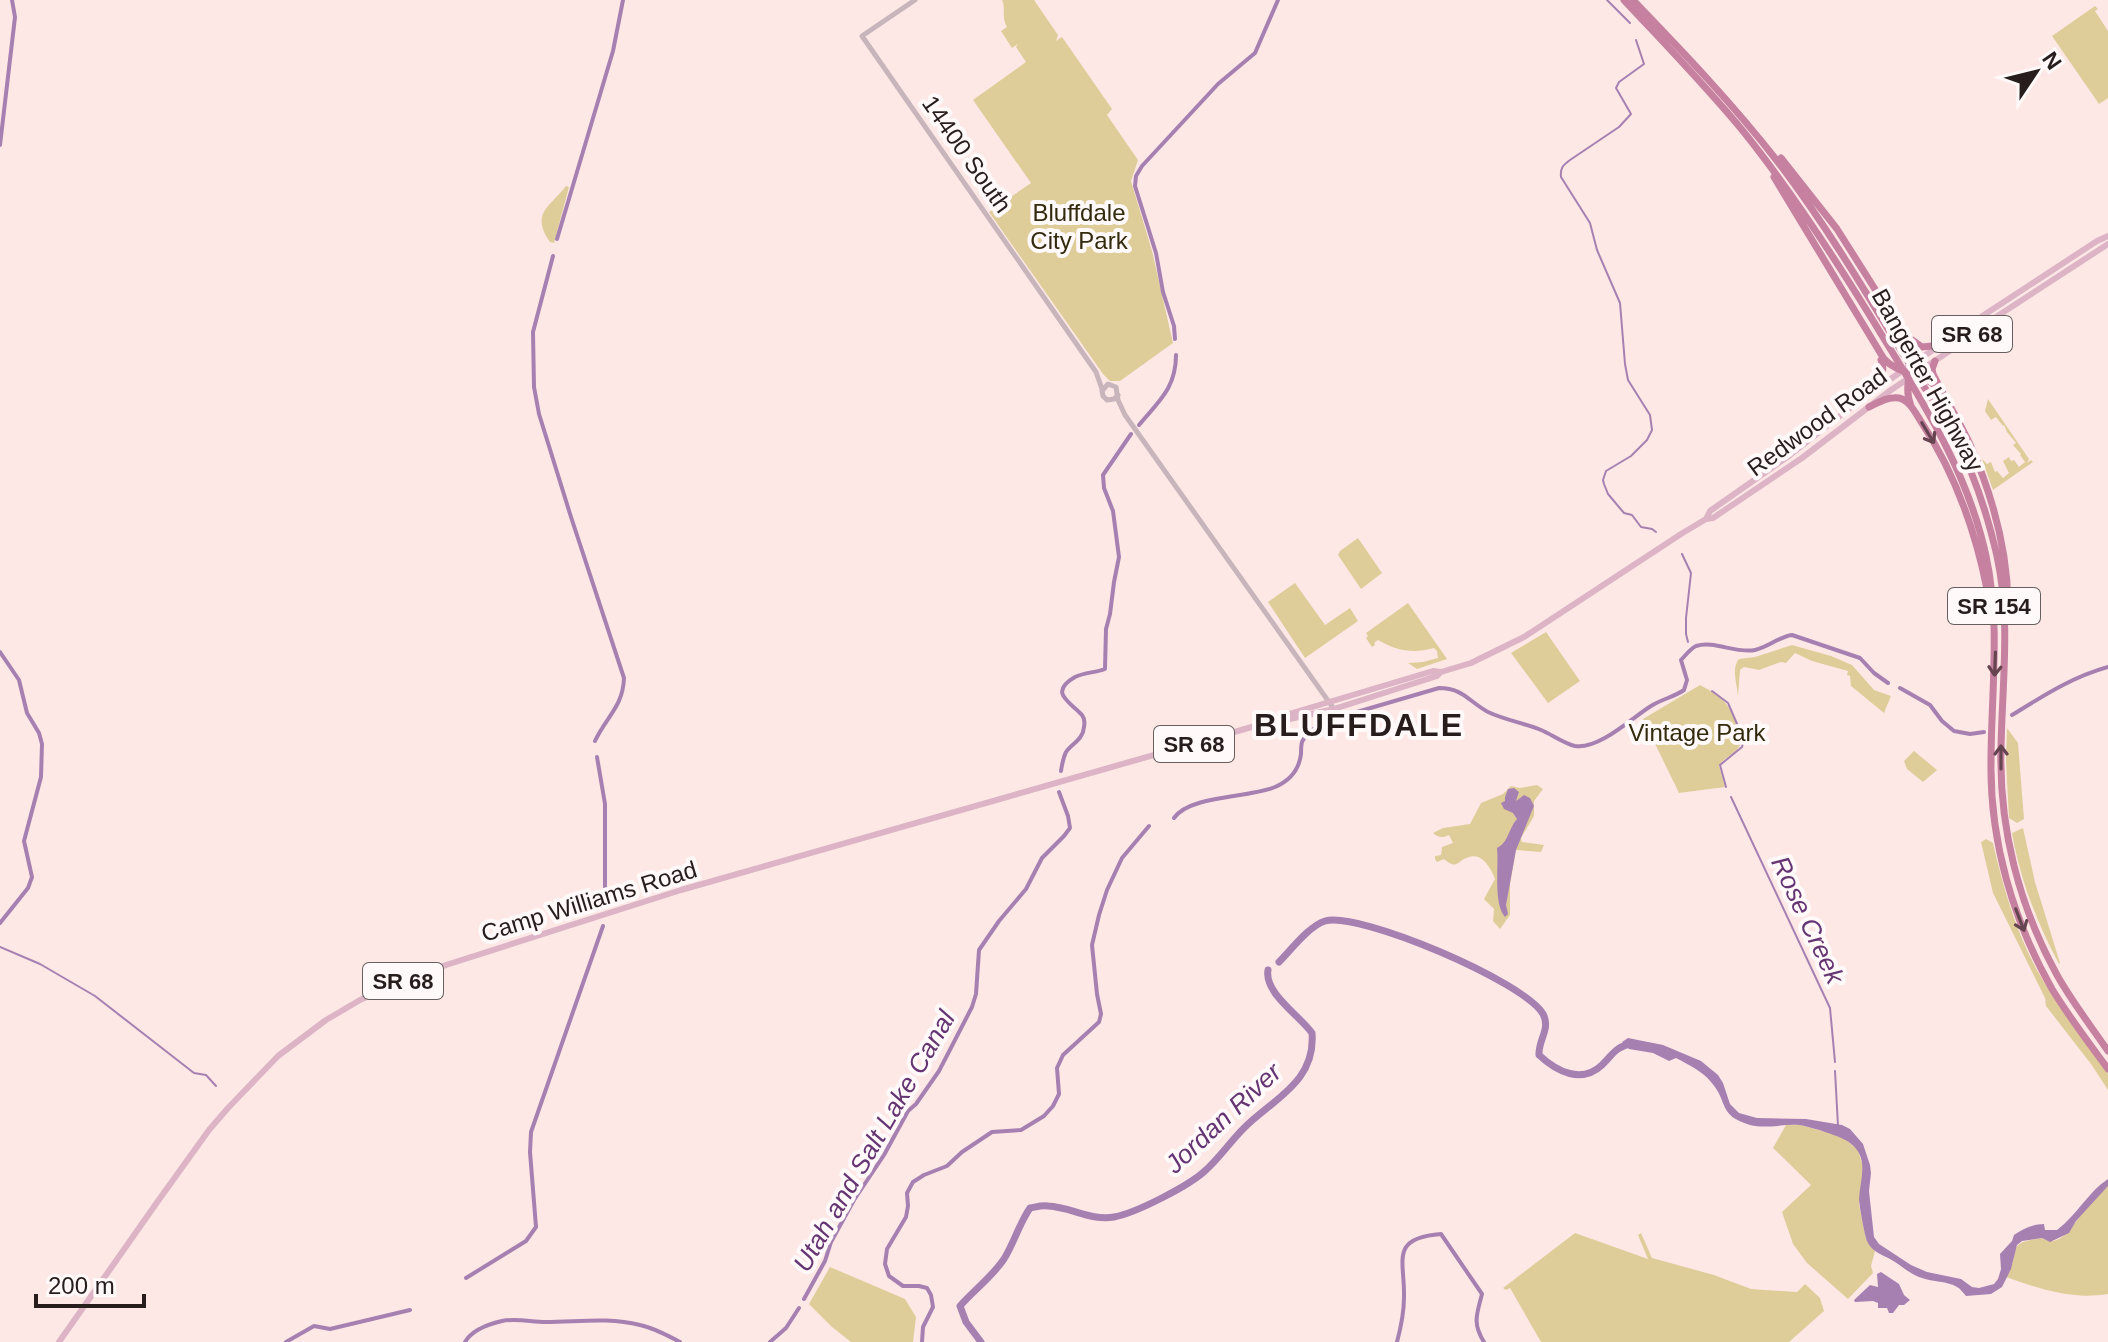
<svg xmlns="http://www.w3.org/2000/svg" width="2108" height="1342" font-family="Helvetica,sans-serif">
	<rect width="100%" height="100%" fill="#fde8e6"/>
	<path fill="#dfcd99" d="M 1002,0 L 1034,0 L 1058,35 L 1056,41 L 1062,37 L 1112,109 L 1107,115 L 1138,160 L 1131,181 L 1152,251 L 1173,343 L 1120,381 L 1110,381 L 1103,374 L 989,212 L 1031,183 L 973,100 L 1026,62 L 1016,47 L 1018,44 L 1012,48 L 1001,31 L 1007,27 C 1001,18 1006,7 1002,0 Z
		M 2095,6 L 2098,9 L 2095,11 L 2108,31 L 2108,98 L 2099,104 L 2052,36 Z
		M 566,186 L 569,187 L 554,243 L 550,242 C 530,213 550,207 566,186 Z
		M 1988,399 L 2029,459 L 2027,463 L 2031,460 L 2033,462 L 1993,490 L 1982,459 L 1987,464 L 1991,462 L 1995,472 L 1997,471 L 2003,478 L 2009,473 L 2003,461 L 2009,457 L 2011,461 L 2014,460 L 2019,467 L 2025,462 L 2020,455 L 2021,454 L 2013,445 L 2016,443 L 2007,432 L 2004,425 L 2003,426 L 1996,417 L 1991,420 L 1985,411 Z
		M 1358,538 L 1382,573 L 1361,589 L 1338,555 L 1340,551 Z
		M 1295,583 L 1325,625 L 1350,608 L 1358,621 L 1305,658 L 1268,602 Z
		M 1408,603 L 1447,659 L 1417,669 L 1408,663 L 1423,662 L 1438,658 L 1437,651 L 1434,648 C 1413,654 1397,651 1378,640 L 1374,643 L 1375,645 L 1372,647 L 1366,638 L 1368,636 L 1366,633 Z
		M 1546,632 L 1580,681 L 1548,703 L 1511,653 Z
		M 1792,645 L 1831,656 L 1852,665 L 1874,690 L 1891,696 L 1884,713 L 1851,686 L 1850,676 L 1847,675 L 1848,671 L 1812,661 L 1795,653 L 1786,663 L 1781,662 L 1759,670 L 1744,667 L 1740,670 L 1738,696 C 1737,684 1731,668 1739,659 L 1755,657 Z
		M 1700,685 C 1731,701 1731,710 1742,740 C 1737,756 1725,755 1719,766 L 1725,787 L 1679,793 L 1643,719 Z
		M 2007,728 L 2018,743 L 2024,819 L 2017,823 L 2009,818 L 2006,762 Z
		M 1914,751 L 1937,770 L 1923,782 L 1907,769 L 1904,761 Z
		M 1537,785 L 1543,789 L 1534,801 L 1534,816 L 1521,838 L 1522,842 L 1544,845 L 1541,852 L 1516,850 L 1510,884 L 1510,915 L 1500,929 L 1493,921 L 1494,909 L 1484,899 L 1495,879 C 1491,869 1483,853 1469,857 C 1457,860 1458,871 1444,859 L 1437,862 L 1435,859 L 1435,856 L 1441,855 L 1442,847 L 1453,843 L 1449,835 C 1443,838 1438,838 1433,833 L 1443,828 L 1470,824 L 1481,803 L 1503,794 L 1511,786 L 1520,788 Z
		M 2023,828 L 2035,882 L 2060,963 L 2059,964 C 2037,923 2020,879 2012,833 Z
		M 1986,839 L 1993,843 C 2003,887 2016,932 2038,972 C 2058,1006 2085,1041 2108,1074 L 2108,1090 L 2091,1064 L 2046,1006 L 2045,998 L 1993,893 L 1981,842 Z
		M 1786,1125 L 1801,1125 L 1843,1137 L 1858,1150 L 1863,1167 L 1863,1179 L 1859,1204 L 1866,1239 L 1875,1251 L 1871,1266 L 1873,1273 L 1848,1299 L 1807,1263 L 1793,1244 L 1782,1212 L 1811,1185 L 1773,1148 Z
		M 2108,1186 L 2108,1294 C 2071,1300 2040,1289 2006,1277 C 2023,1251 2002,1243 2042,1238 C 2057,1248 2069,1231 2077,1220 C 2085,1208 2097,1196 2108,1186 Z
		M 1575,1233 L 1648,1259 L 1638,1235 L 1641,1233 L 1652,1258 L 1714,1275 L 1751,1289 L 1797,1292 L 1805,1284 L 1820,1298 L 1824,1311 L 1789,1342 L 1541,1342 L 1510,1288 L 1506,1290 L 1503,1288 Z
		M 830,1267 L 905,1299 L 916,1317 L 913,1342 L 851,1342 L 832,1327 L 809,1304 Z"/>
	<path fill="#a780b2" d="M 1514,788 L 1519,792 L 1516,801 L 1524,795 L 1530,798 L 1534,806 L 1516,850 L 1506,905 L 1508,914 L 1505,917 C 1493,903 1499,867 1497,848 C 1509,842 1508,829 1517,819 L 1513,813 L 1504,809 L 1501,803 L 1505,801 L 1505,797 L 1508,789 Z
		M 1628,1038 L 1663,1045 L 1701,1061 L 1718,1075 L 1723,1083 L 1730,1104 L 1739,1113 L 1757,1118 L 1806,1119 L 1842,1125 L 1850,1129 L 1863,1144 L 1870,1165 L 1871,1173 L 1869,1191 L 1874,1237 L 1879,1244 L 1911,1265 L 1927,1272 L 1961,1279 L 1972,1287 L 1979,1288 L 1994,1284 L 1998,1279 L 2001,1269 L 2000,1254 L 2012,1241 L 2014,1235 C 2023,1229 2033,1224 2044,1224 L 2045,1230 L 2057,1230 C 2077,1215 2088,1192 2108,1179 L 2108,1186 L 2076,1221 L 2069,1233 L 2050,1242 L 2042,1238 L 2022,1241 L 2017,1245 L 2011,1269 L 2002,1287 L 1991,1294 L 1966,1296 C 1963,1293 1961,1289 1957,1287 C 1948,1281 1932,1282 1922,1278 C 1909,1274 1901,1265 1890,1259 C 1881,1254 1872,1252 1867,1241 C 1865,1237 1859,1204 1859,1199 C 1860,1179 1870,1158 1850,1143 C 1844,1137 1808,1126 1799,1125 C 1782,1124 1766,1129 1750,1125 C 1717,1115 1729,1102 1711,1082 C 1702,1071 1689,1065 1676,1058 L 1669,1061 L 1653,1053 L 1629,1049 L 1622,1042 Z
		M 1881,1272 L 1899,1284 L 1904,1295 L 1910,1300 L 1904,1305 L 1899,1305 L 1893,1313 L 1889,1313 L 1887,1308 L 1878,1308 L 1878,1303 L 1873,1301 L 1855,1302 L 1854,1300 L 1870,1285 L 1878,1287 L 1877,1274 Z"/>
	<g fill="none" stroke-linecap="round" stroke-linejoin="round">
		<path stroke="#a780b2" stroke-width="2" d="M 1607,0 L 1630,23
			M 1636,40 L 1644,64 L 1619,82 L 1616,88 L 1631,114 L 1619,127 L 1570,160 C 1563,165 1560,168 1561,177 L 1590,223 L 1597,250 L 1620,303 L 1625,364 L 1628,380 L 1650,415 L 1652,430 L 1647,440 L 1631,456 L 1606,471 L 1603,480 L 1604,484 L 1608,494 L 1624,513 L 1632,515 L 1641,527 L 1652,529 L 1656,532
			M 1682,554 L 1691,573 L 1686,618 L 1686,634 L 1688,642
			M 1712,691 L 1728,703 L 1744,740 L 1742,747 L 1720,765 L 1726,787
			M 1731,797 L 1830,1008 L 1835,1062
			M 0,947 L 40,964 L 95,996 L 194,1073 L 206,1075 L 216,1086
			M 1835,1071 L 1838,1126"/>
		<path stroke="#a780b2" stroke-width="4" d="M 0,145 L 15,17 L 12,0
			M 557,239 L 613,51 L 623,0
			M 553,256 L 533,332 L 534,387 L 539,414 L 571,517 L 624,678 C 623,707 606,717 595,741
			M 1175,339 L 1174,326 L 1163,292 L 1156,253 L 1135,186 L 1136,176 L 1142,166 L 1218,84 L 1255,53 L 1278,0
			M 1139,425 C 1159,401 1176,388 1176,355
			M 0,652 L 19,680 L 27,713 L 39,733 L 42,744 L 41,777 L 24,841 L 32,877 L 28,888 L 0,923
			M 1900,688 L 1930,705 L 1942,721 L 1954,731 L 1970,734 L 1984,732
			M 1350,714 L 1439,688 C 1463,688 1468,701 1488,712 C 1505,720 1524,723 1541,730 C 1551,734 1565,744 1575,746 C 1599,750 1633,717 1651,706 C 1662,699 1674,697 1684,690 L 1687,680 L 1681,660 C 1686,655 1690,649 1696,646 C 1714,640 1736,654 1755,650 C 1769,647 1778,637 1792,635 L 1860,658 L 1874,673 L 1888,683
			M 2012,715 C 2043,696 2072,677 2108,667
			M 597,757 L 605,804 L 605,902
			M 1061,771 C 1062,765 1063,758 1066,752 C 1072,743 1083,740 1084,727 C 1085,722 1085,719 1082,715 C 1072,703 1047,693 1075,677 C 1085,672 1095,673 1105,669 L 1106,629 L 1110,614 L 1114,582 L 1119,557 L 1113,511 L 1104,488 L 1103,475 L 1131,434
			M 1174,818 C 1190,795 1250,798 1275,787 C 1289,781 1299,770 1301,754 C 1301,750 1301,746 1302,742 C 1307,730 1322,724 1332,720
			M 466,1278 L 526,1241 L 536,1227 L 530,1152 L 531,1132 L 603,926
			M 804,1299 L 825,1261 L 831,1242 L 854,1200 L 884,1155 L 908,1111 L 916,1104 L 939,1071 L 972,1007 L 976,994 L 979,950 L 999,921 L 1026,889 L 1042,858 L 1064,836 L 1070,828 L 1068,816 L 1059,792
			M 286,1342 L 314,1326 L 330,1329 L 410,1310
			M 465,1342 C 472,1330 489,1324 502,1321 C 517,1318 531,1322 546,1322 C 578,1322 608,1317 640,1325 C 654,1328 667,1335 680,1342
			M 770,1342 L 786,1328 L 799,1308
			M 922,1342 L 923,1327 L 933,1307 L 931,1295 L 927,1288 L 919,1286 L 903,1286 L 889,1276 L 885,1264 L 887,1249 L 906,1217 L 908,1206 L 907,1193 L 913,1182 L 924,1175 L 947,1166 L 962,1152 L 992,1132 L 1021,1130 L 1044,1116 L 1053,1106 L 1059,1094 L 1057,1068 L 1063,1055 L 1099,1022 L 1101,1014 L 1097,994 L 1092,945 L 1099,915 L 1107,890 L 1122,858 L 1149,826
			M 1397,1342 C 1401,1327 1404,1312 1404,1297 C 1405,1261 1389,1238 1441,1234 L 1482,1294 C 1477,1314 1472,1323 1484,1342"/>
		<path stroke="#a780b2" stroke-width="7" d="M 1279,962 C 1291,950 1309,926 1325,921 C 1359,911 1525,982 1543,1014 C 1551,1029 1538,1040 1539,1055 C 1557,1072 1582,1084 1602,1065 C 1615,1052 1614,1048 1633,1043
			M 981,1342 L 966,1322 L 960,1306 C 974,1290 992,1277 1004,1259 C 1014,1243 1019,1224 1030,1208 C 1036,1207 1042,1205 1048,1206 C 1071,1207 1090,1221 1114,1217 C 1136,1213 1191,1185 1207,1169 C 1220,1157 1231,1141 1244,1128 C 1273,1099 1316,1082 1312,1033 C 1299,1015 1264,993 1268,970"/>
		<path stroke="#c8b5bc" stroke-width="5" d="M 915,0 L 862,36 L 1096,372 L 1102,389
			M 1118,395 L 1114,399 L 1107,400 L 1103,396 L 1102,391 L 1108,384 L 1116,387 L 1118,400 L 1125,415 L 1334,709"/>
		<path stroke="#ddb3c6" stroke-width="6" d="M 1873,391 L 1987,313 L 2097,241 L 2108,236
			M 1706,519 L 1710,511 L 1790,455 L 1864,397
			M 1276,720 L 1281,721 L 1334,709 L 1437,676 L 1441,672 L 1471,663 L 1524,637 L 1681,534 L 1706,519 L 1713,518 L 1802,458 L 1891,390 L 1951,350 L 1996,317 L 2108,244
			M 59,1342 L 158,1201 L 209,1130 L 228,1108 L 278,1056 L 326,1020 L 360,1000 L 395,984 L 446,965 L 681,890 L 1231,733 L 1276,720 L 1279,717 L 1433,671 L 1441,672"/>
		<path stroke="#c781a0" stroke-width="7" d="M 1624,0 C 1664,43 1705,85 1743,131 C 1796,197 1842,269 1886,342 C 1928,410 1969,477 1986,556 C 2001,625 1991,693 1991,763 C 1990,842 2013,920 2052,989 C 2069,1017 2089,1043 2108,1069
			M 1633,0 C 1683,52 1733,104 1778,162 C 1822,220 1860,282 1897,344 C 1917,377 1940,409 1957,442 C 1976,478 1988,517 1997,556 C 2011,620 2002,685 2001,749 C 1999,828 2019,906 2057,975 C 2072,1002 2091,1026 2108,1051
			M 1781,158 L 1837,229 L 1909,343 C 1918,366 1901,381 1911,406
			M 1774,177 L 1884,359 C 1900,376 1921,371 1938,388
			M 1908,337 L 1922,347 L 1942,345
			M 1935,361 L 1932,369 L 1933,374 C 1944,396 1957,418 1968,440 C 1991,491 2007,547 2008,603
			M 1863,398 C 1874,386 1888,377 1881,360
			M 1869,407 C 1878,403 1889,396 1899,398 C 1909,400 1915,412 1920,420 C 1954,471 1975,529 1987,589"/>
	</g>
	<defs><path id="oneway-shaft" d="M-6 0H5M1.5-3L5.5 0L1.5 3" fill="none" stroke-width="1.6" stroke-linecap="round" stroke-linejoin="round" transform="scale(2)"/></defs>
	<g stroke="#664551">
		<use href="#oneway-shaft" transform="translate(1928 433) rotate(59)"/>
		<use href="#oneway-shaft" transform="translate(1995 664) rotate(92)"/>
		<use href="#oneway-shaft" transform="translate(2001 757) rotate(-90)"/>
		<use href="#oneway-shaft" transform="translate(2020 920) rotate(69)"/>
	</g>
	<g text-anchor="middle" dominant-baseline="central" stroke-width="8" stroke-linejoin="round" paint-order="stroke">
		<g fill="#fff9f9" stroke="#675f5e" stroke-width="2">
			<rect x="1932" y="316" width="80" height="36" rx="6"/>
			<rect x="1948" y="588" width="92" height="36" rx="6"/>
			<rect x="1154" y="726" width="80" height="36" rx="6"/>
			<rect x="363" y="963" width="80" height="36" rx="6"/>
		</g>
		<g font-size="22" font-weight="bold" fill="#261d1c">
			<text x="1972" y="334">SR 68</text>
			<text x="1994" y="606">SR 154</text>
			<text x="1194" y="744">SR 68</text>
			<text x="403" y="981">SR 68</text>
		</g>
		<g font-size="24" fill="#261d1c" stroke="#fff9f9">
			<text transform="translate(967 154) rotate(55)">14400 South</text>
			<text transform="translate(1928 380) rotate(61)">Bangerter Highway</text>
			<text transform="translate(1817 422) rotate(-36)">Redwood Road</text>
			<text transform="translate(589 901) rotate(-17)">Camp Williams Road</text>
		</g>
		<g font-size="24" fill="#332a0d" stroke="#fff9f9">
			<text x="1079" y="212">Bluffdale<tspan x="1079" dy="28">City Park</tspan></text>
			<text x="1697" y="732">Vintage Park</text>
		</g>
		<g font-size="26" font-style="italic" fill="#653472" stroke="#fff9f9">
			<text transform="translate(1808 920) rotate(65)">Rose Creek</text>
			<text transform="translate(1223 1118) rotate(-43)">Jordan River</text>
			<text transform="translate(874 1141) rotate(-60)">Utah and Salt Lake Canal</text>
		</g>
		<g font-size="32" font-weight="bold" letter-spacing="2" fill="#261d1c" stroke="#fff9f9">
			<text x="1359" y="725">BLUFFDALE</text>
		</g>
	</g>
	<g transform="translate(2036 72) rotate(55)" stroke="#fff9f9" stroke-width="6" paint-order="stroke">
	<path d="M0-6L14 30L0 20L-14 30Z" fill="#261d1c"/>
	<text y="-12" font-size="22" font-weight="bold" text-anchor="middle" fill="#261d1c">N</text>
	</g>
	<path d="M36 1294v12h108v-12" fill="none" stroke="#261d1c" stroke-width="4"/>
	<text x="48" y="1294" font-size="24" fill="#261d1c" stroke="#fff9f9" stroke-width="6" paint-order="stroke">200 m</text>
</svg>
